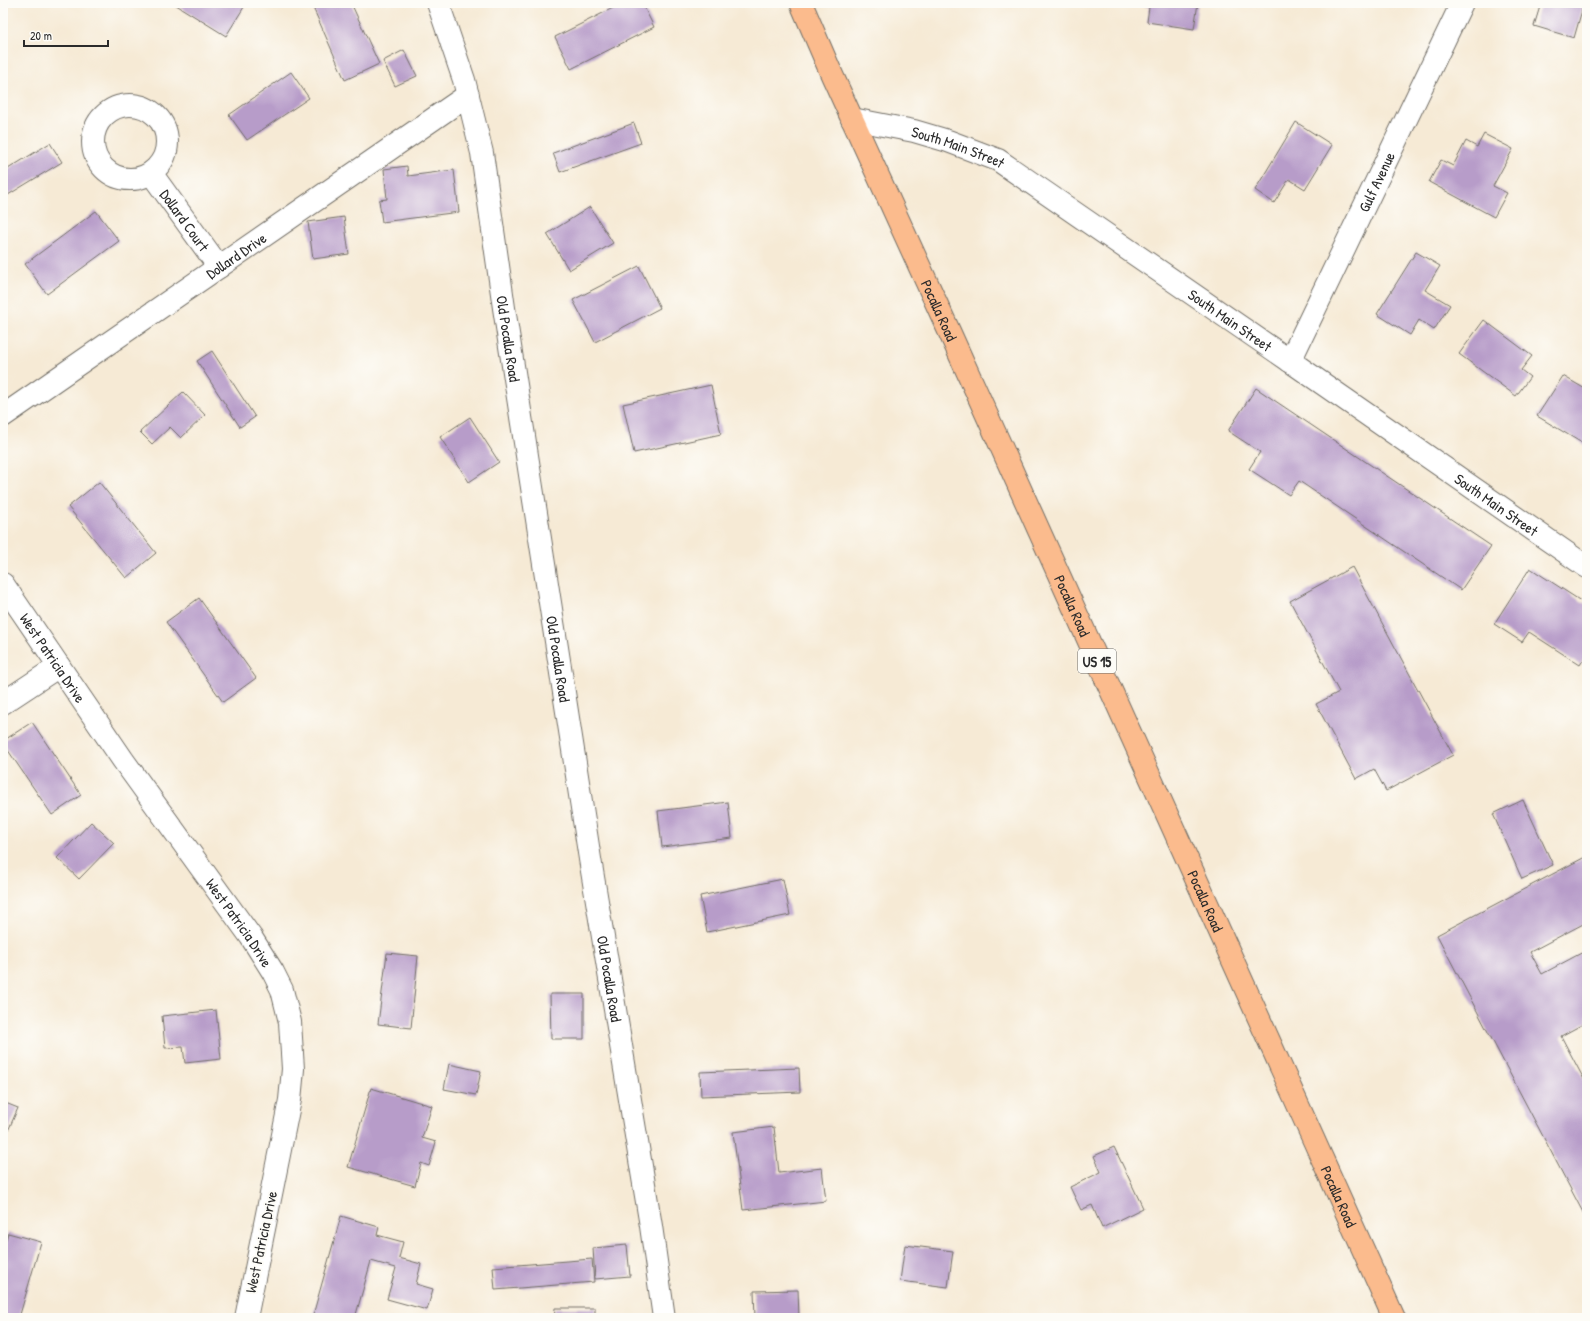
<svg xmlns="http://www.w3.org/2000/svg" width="1590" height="1321" font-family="'Patrick Hand',sans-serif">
	<rect width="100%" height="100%" fill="#fdfcf7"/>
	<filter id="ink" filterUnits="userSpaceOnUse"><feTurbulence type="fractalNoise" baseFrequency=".025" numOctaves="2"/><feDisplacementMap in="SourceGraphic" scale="8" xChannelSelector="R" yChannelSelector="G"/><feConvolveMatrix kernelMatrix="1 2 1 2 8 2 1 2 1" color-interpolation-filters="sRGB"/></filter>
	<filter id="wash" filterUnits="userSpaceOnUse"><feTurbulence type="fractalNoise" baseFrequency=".012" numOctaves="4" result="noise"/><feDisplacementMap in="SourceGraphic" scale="16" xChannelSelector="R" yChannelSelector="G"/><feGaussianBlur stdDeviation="0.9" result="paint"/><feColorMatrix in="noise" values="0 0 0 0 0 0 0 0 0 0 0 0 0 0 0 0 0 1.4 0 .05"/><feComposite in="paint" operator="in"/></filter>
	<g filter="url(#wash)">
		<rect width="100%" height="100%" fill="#f6ead5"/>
		<g id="blocks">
			<path fill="#b79cc9" d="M 173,3 L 237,3 L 244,7 L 226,36 Z
				M 311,3 L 351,3 L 379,64 L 345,80 Z
				M 623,3 L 642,3 L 654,27 L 571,69 L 555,37 Z
				M 1131,3 L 1198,3 L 1194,29 L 1147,22 L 1149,7 Z
				M 1541,3 L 1584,3 L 1574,38 L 1534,26 Z
				M 404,50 L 417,76 L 395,86 L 383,61 Z
				M 291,72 L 309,98 L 247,140 L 229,115 Z
				M 1296,122 L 1332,145 L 1305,189 L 1289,179 L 1274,203 L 1255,190 Z
				M 634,123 L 641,143 L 560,172 L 553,153 Z
				M 1484,134 L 1513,149 L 1493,186 L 1507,193 L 1494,217 L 1429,182 L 1441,160 L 1453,166 L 1466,141 L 1477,147 Z
				M 50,143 L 62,162 L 3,198 L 3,172 Z
				M 407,166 L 408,176 L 454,170 L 459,212 L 382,222 L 379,200 L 387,199 L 384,169 Z
				M 590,207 L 613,243 L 569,270 L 547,234 Z
				M 96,211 L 119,241 L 47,294 L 25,264 Z
				M 344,217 L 349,254 L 313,259 L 308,222 Z
				M 1416,252 L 1440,266 L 1425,290 L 1450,305 L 1434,330 L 1419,320 L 1410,335 L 1377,314 Z
				M 639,266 L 660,308 L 595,342 L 573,300 Z
				M 1484,320 L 1532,356 L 1521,370 L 1530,377 L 1516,396 L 1459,354 Z
				M 212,351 L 255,417 L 240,427 L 197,361 Z
				M 1563,376 L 1587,390 L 1587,446 L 1537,416 Z
				M 711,385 L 721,434 L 634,453 L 623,404 Z
				M 1256,388 L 1491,546 L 1461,590 L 1299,481 L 1289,495 L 1249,469 L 1260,452 L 1228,431 Z
				M 183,392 L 205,415 L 181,438 L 170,427 L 152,444 L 140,432 Z
				M 470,417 L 499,462 L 469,482 L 440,437 Z
				M 99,482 L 156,553 L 126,578 L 68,507 Z
				M 1352,567 L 1453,755 L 1386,791 L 1374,769 L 1356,779 L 1316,704 L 1339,692 L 1290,601 Z
				M 1530,568 L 1587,605 L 1587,654 L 1580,665 L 1529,632 L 1522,642 L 1494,624 Z
				M 199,598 L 256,678 L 223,702 L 166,622 Z
				M 32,722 L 81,795 L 52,815 L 3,743 L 3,741 Z
				M 1523,800 L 1553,865 L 1522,879 L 1493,814 Z
				M 728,802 L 732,838 L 662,847 L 658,811 Z
				M 91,822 L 114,843 L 79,879 L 57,858 Z
				M 1587,856 L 1587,922 L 1530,952 L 1542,974 L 1587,950 L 1587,1022 L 1561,1036 L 1587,1085 L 1587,1220 L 1437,935 Z
				M 783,879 L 790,915 L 707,932 L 700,896 Z
				M 387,953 L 418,956 L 411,1028 L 378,1024 Z
				M 550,994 L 584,994 L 584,1039 L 551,1039 Z
				M 216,1010 L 221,1059 L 185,1063 L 183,1047 L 165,1048 L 162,1016 Z
				M 449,1064 L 481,1071 L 476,1095 L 444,1089 Z
				M 799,1068 L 800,1092 L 701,1096 L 700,1072 Z
				M 371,1088 L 432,1106 L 422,1138 L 436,1142 L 429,1166 L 421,1163 L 415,1186 L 348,1167 Z
				M 3,1102 L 18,1108 L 8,1131 L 3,1129 Z
				M 774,1127 L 779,1173 L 822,1168 L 826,1201 L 743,1210 L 733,1132 Z
				M 1114,1147 L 1143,1208 L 1102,1228 L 1092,1205 L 1081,1210 L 1070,1187 L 1101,1172 L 1094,1156 Z
				M 341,1216 L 379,1227 L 377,1235 L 403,1242 L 399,1258 L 421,1264 L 416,1284 L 433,1289 L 427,1310 L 387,1299 L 396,1268 L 371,1261 L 355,1318 L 322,1318 L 313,1315 Z
				M 8,1233 L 41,1242 L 19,1318 L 3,1318 L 3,1250 Z
				M 627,1245 L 630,1276 L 595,1279 L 593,1248 Z
				M 905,1245 L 953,1251 L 948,1287 L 900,1281 Z
				M 592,1259 L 594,1282 L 495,1290 L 493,1267 Z
				M 798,1290 L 799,1318 L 755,1318 L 754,1291 Z
				M 555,1308 L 595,1308 L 595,1318 L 554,1318 Z"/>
		</g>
	</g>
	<g filter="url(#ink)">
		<use href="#blocks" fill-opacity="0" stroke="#726e66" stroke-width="1"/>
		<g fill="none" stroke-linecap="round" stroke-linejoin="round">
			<defs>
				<g id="minor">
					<path id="s1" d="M 438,3 L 464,80 L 482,153 L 504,308 L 590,859 L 651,1226 L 664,1318"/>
					<circle cx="130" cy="142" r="37"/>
					<path id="s2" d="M 852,119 L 914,131 L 948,141 L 998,160 L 1290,361 L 1587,567"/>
					<path id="s3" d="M 151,173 L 219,267"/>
					<path id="s4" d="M 1290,361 L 1462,3"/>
					<path id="s5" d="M 3,416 L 468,95"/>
					<path id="s6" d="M 3,584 L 123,760 L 251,937 L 273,972 L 282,990 L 290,1022 L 293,1069 L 290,1100 L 246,1318"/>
					<path d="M 3,703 L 59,666"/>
				</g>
				<g id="primary">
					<path id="s7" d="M 801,3 L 832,75 L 949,331 L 1394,1318"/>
				</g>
			</defs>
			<use href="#minor" stroke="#726e66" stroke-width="24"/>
			<use href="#primary" stroke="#726e66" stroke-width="24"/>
			<use href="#minor" stroke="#fff" stroke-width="22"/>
			<use href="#primary" stroke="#fbbb8d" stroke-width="22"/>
		</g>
	</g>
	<g text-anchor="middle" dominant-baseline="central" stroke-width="4" stroke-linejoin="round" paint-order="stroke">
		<rect fill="#fdfcf7" stroke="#6a6a68" stroke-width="1" x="1078" y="649" width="38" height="24" rx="3"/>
		<g font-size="14" font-weight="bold" fill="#2b2b2b">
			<text x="1097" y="661">US 15</text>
		</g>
		<g font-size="15" fill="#2b2b2b" stroke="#fdfcf7">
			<text stroke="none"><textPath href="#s2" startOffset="110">South Main Street</textPath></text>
			<text stroke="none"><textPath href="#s4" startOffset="199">Gulf Avenue</textPath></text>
			<text stroke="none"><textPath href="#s3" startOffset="58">Dollard Court</textPath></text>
			<text stroke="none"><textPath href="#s5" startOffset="283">Dollard Drive</textPath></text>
			<text stroke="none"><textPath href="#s7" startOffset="337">Pocalla Road</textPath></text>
			<text stroke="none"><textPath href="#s2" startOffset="434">South Main Street</textPath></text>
			<text stroke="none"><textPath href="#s1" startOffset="344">Old Pocalla Road</textPath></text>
			<text stroke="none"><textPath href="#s2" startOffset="758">South Main Street</textPath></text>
			<text stroke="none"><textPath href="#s7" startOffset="661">Pocalla Road</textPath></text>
			<text stroke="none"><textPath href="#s6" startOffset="89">West Patricia Drive</textPath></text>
			<text stroke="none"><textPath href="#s1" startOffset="668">Old Pocalla Road</textPath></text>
			<text stroke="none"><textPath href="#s7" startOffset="985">Pocalla Road</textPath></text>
			<text stroke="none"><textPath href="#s6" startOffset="413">West Patricia Drive</textPath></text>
			<text stroke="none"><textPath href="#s1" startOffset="992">Old Pocalla Road</textPath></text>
			<text stroke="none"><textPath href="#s7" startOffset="1309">Pocalla Road</textPath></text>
			<text transform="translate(261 1242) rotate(-78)">West Patricia Drive</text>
		</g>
	</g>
	<rect width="1590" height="1321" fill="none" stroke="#fdfcf7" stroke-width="16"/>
	<path d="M24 40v6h84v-6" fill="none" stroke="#2b2b2b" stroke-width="2"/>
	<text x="30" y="40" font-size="12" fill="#2b2b2b" stroke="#fdfcf7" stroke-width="3" paint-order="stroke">20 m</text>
</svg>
